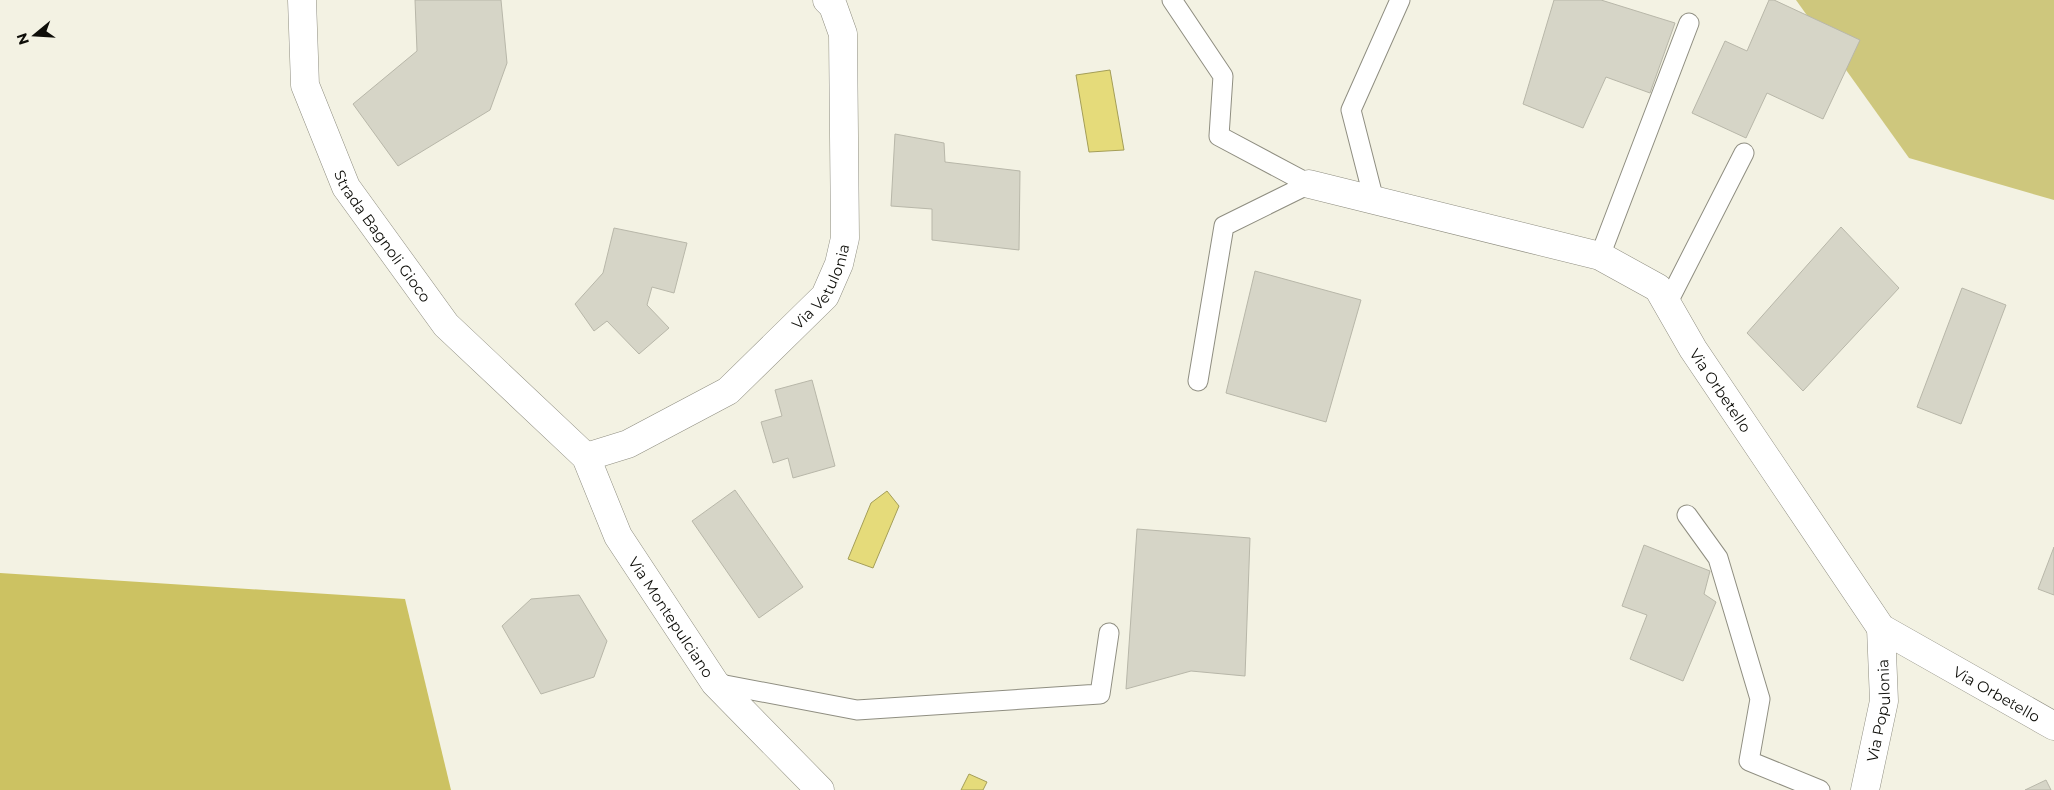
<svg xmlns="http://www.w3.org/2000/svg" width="2054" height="790" font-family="Montserrat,sans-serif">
	<rect width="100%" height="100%" fill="#f3f2e3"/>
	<path fill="#cec77d" d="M 1796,0 L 2054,0 L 2054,200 L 1909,158 Z"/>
	<path fill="#ccc262" d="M 0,573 L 405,599 L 451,790 L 0,790 Z"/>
	<path fill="#e5db7a" stroke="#a49e58" d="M 1110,70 L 1124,150 L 1089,152 L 1076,75 Z
		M 887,491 L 899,506 L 873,568 L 848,559 L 871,503 Z
		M 969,774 L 987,782 L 983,790 L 961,790 Z"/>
	<path fill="#d6d5c7" stroke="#b8b7a9" d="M 415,0 L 501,0 L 507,63 L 490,110 L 398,166 L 353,104 L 417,51 Z
		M 1554,0 L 1601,0 L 1675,23 L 1650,93 L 1606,77 L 1583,128 L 1523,104 Z
		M 1769,0 L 1774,0 L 1860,40 L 1823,119 L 1767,93 L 1746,138 L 1692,113 L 1725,41 L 1747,51 Z
		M 895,134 L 944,143 L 945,162 L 1020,171 L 1019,250 L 932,240 L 932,209 L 891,206 Z
		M 1841,227 L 1899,288 L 1803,391 L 1747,333 Z
		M 614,228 L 687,243 L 674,293 L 652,287 L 647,305 L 669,328 L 639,354 L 607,321 L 594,331 L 575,304 L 603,273 Z
		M 1255,271 L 1361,300 L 1326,422 L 1226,393 Z
		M 1962,288 L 2006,305 L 1961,424 L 1917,407 Z
		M 812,380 L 835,466 L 793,478 L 788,458 L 773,463 L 761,422 L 782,416 L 775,390 Z
		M 735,490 L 803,587 L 759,618 L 692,521 Z
		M 1137,529 L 1250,538 L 1245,676 L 1191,671 L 1126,689 Z
		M 1644,545 L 1710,571 L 1704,594 L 1716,602 L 1683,681 L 1630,659 L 1647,615 L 1622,606 Z
		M 2054,547 L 2054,595 L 2038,589 Z
		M 579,595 L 607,641 L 594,677 L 541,694 L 502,626 L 531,599 Z
		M 2046,780 L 2051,790 L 2025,790 Z"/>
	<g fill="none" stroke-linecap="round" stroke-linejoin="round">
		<defs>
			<path id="lane" d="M 1172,0 L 1223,76 L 1219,136 L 1309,184
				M 1374,200 L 1351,110 L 1400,0
				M 1600,256 L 1689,23
				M 1667,304 L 1744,153
				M 1198,381 L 1224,226 L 1309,184
				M 1687,515 L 1718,558 L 1760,699 L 1749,761 L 1820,790
				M 715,683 L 857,710 L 1100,694 L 1109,633"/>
			<g id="street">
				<path id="s1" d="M 302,0 L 305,85 L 346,187 L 446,325 L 586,457 L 618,536 L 715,683 L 820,790"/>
				<path id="s2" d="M 1309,184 L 1600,256 L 1658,288 L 1693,349 L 1881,628 L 2054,726"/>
				<path id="s3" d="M 586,457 L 628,444 L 728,391 L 825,296 L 839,264 L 845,238 L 843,34 L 833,6 L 827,0"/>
				<path id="s4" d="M 1865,790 L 1884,701 L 1881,628"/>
			</g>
		</defs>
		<use href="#lane" stroke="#8f8e81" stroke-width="21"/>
		<use href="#street" stroke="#8f8e81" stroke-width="29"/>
		<use href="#lane" stroke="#fff" stroke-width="19"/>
		<use href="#street" stroke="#fff" stroke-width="28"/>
	</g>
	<g text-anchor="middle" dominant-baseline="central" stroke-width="4" stroke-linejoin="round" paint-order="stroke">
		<g font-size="15" fill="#0e0e09" stroke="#f3f2e3">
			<text stroke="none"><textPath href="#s1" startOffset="256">Strada Bagnoli Gioco</textPath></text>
			<text stroke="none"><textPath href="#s3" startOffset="299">Via Vetulonia</textPath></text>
			<text stroke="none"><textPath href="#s2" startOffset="486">Via Orbetello</textPath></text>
			<text stroke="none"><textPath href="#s1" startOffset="740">Via Montepulciano</textPath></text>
			<text stroke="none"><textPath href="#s2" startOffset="906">Via Orbetello</textPath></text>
			<text stroke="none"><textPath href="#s4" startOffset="81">Via Populonia</textPath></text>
		</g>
	</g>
	<g transform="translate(35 35) rotate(252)" stroke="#f3f2e3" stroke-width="4" paint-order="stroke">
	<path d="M0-4L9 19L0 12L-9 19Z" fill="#0e0e09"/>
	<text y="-8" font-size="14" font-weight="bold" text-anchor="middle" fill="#0e0e09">N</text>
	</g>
</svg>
